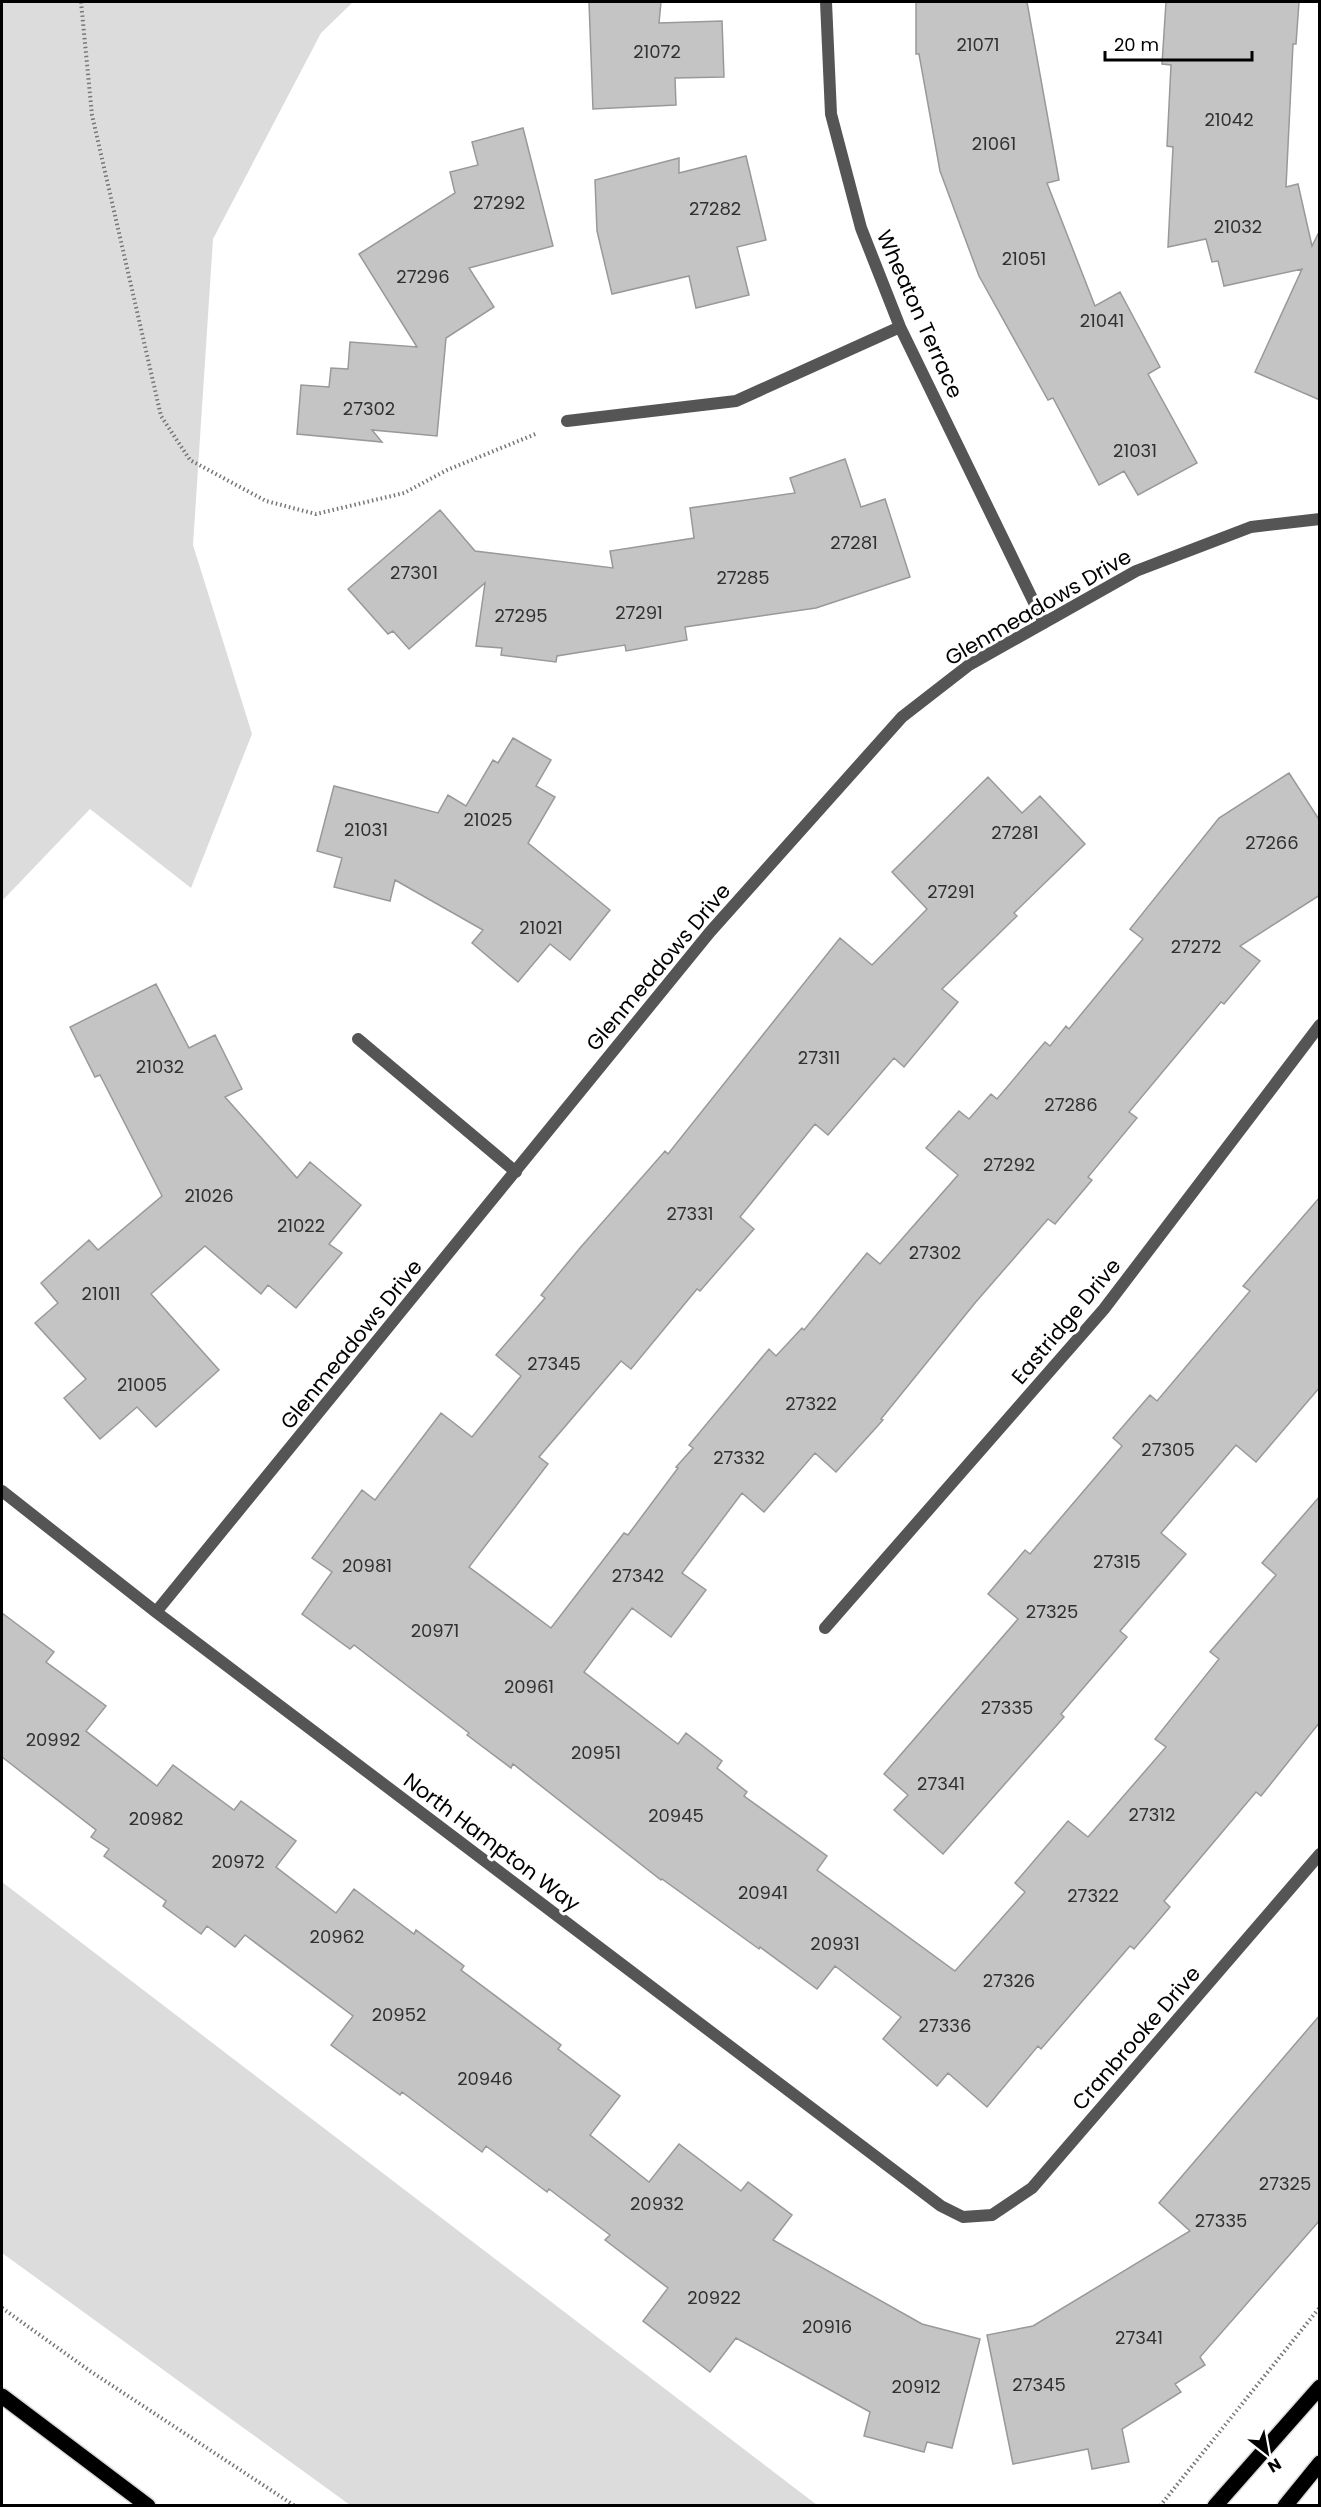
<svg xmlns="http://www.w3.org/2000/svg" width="1321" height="2507" font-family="Poppins,sans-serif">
	<rect width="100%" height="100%" fill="#fff"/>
	<path fill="#dcdcdc" d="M 2,2 L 353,2 L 321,33 L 213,239 L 193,545 L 252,734 L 191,888 L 90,809 L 2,901 Z
		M 2,1882 L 817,2505 L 350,2505 L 2,2253 Z"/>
	<path fill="#c4c4c4" stroke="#999" stroke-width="1.5" d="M 589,2 L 661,2 L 659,23 L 722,21 L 724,77 L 675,78 L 676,105 L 593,109 Z
		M 916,2 L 1027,2 L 1059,180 L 1047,183 L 1095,306 L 1120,292 L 1160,367 L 1148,374 L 1197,463 L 1138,495 L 1124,471 L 1099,485 L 1053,398 L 1048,400 L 979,276 L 940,171 L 919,54 L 916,54 Z
		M 1166,2 L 1299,2 L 1296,44 L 1293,44 L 1286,187 L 1298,184 L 1312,246 L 1320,230 L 1320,400 L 1255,372 L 1302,269 L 1224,286 L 1218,261 L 1212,262 L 1206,239 L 1168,247 L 1173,147 L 1167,146 L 1171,65 L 1162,64 Z
		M 523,128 L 553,246 L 469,268 L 494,307 L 446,338 L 437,436 L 372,430 L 382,442 L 297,434 L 301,385 L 329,387 L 331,368 L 348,369 L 350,342 L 417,347 L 359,254 L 455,193 L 450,172 L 478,165 L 472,142 Z
		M 746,156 L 766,240 L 737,247 L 749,295 L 696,308 L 689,276 L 612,294 L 597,231 L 595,180 L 679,158 L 679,173 Z
		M 845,459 L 861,507 L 885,499 L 910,577 L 816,608 L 685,627 L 687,640 L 626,651 L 625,645 L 557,656 L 556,662 L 501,655 L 502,648 L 476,646 L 485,583 L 409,649 L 393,631 L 388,634 L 348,589 L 440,510 L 475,551 L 613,568 L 610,551 L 694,538 L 690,508 L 795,493 L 790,478 Z
		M 513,738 L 551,760 L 536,786 L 555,797 L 528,843 L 610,910 L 570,960 L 550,944 L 518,982 L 472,943 L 483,930 L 395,880 L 390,901 L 334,887 L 342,858 L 317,851 L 334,786 L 438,813 L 448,795 L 466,806 L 493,760 L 498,763 Z
		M 1289,773 L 1320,821 L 1320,895 L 1240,946 L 1260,961 L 1224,1004 L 1221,1002 L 1129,1112 L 1137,1118 L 1088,1177 L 1092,1180 L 1055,1224 L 1048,1219 L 975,1303 L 881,1419 L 883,1420 L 836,1472 L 815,1453 L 764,1512 L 742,1493 L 682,1573 L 706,1590 L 671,1637 L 632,1608 L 584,1672 L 678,1744 L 686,1733 L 722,1761 L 717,1768 L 747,1792 L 744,1796 L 827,1856 L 817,1870 L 955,1971 L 1025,1892 L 1015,1883 L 1068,1821 L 1088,1837 L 1166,1747 L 1155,1739 L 1219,1659 L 1210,1652 L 1276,1575 L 1262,1563 L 1320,1496 L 1320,1722 L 1261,1796 L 1256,1792 L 1164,1901 L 1170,1907 L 1134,1949 L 1130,1946 L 1041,2049 L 1038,2046 L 987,2107 L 948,2073 L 937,2086 L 883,2039 L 901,2017 L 835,1966 L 817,1989 L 760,1947 L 759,1949 L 662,1879 L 661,1880 L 513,1764 L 511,1768 L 467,1735 L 469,1733 L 354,1645 L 350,1649 L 302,1614 L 332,1572 L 312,1558 L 362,1490 L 375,1500 L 441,1413 L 472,1437 L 521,1376 L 496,1355 L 545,1298 L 541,1295 L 580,1248 L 665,1151 L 668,1154 L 840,938 L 872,965 L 927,909 L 892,872 L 988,777 L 1022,813 L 1040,796 L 1085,844 L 1014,913 L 1017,916 L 942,989 L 958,1002 L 904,1067 L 894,1058 L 828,1135 L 815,1124 L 740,1217 L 754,1229 L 700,1291 L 697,1289 L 631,1369 L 621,1361 L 539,1457 L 548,1464 L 469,1567 L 551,1628 L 624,1533 L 628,1535 L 678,1468 L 676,1467 L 693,1448 L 689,1445 L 769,1349 L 776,1356 L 802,1328 L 804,1330 L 867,1253 L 880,1264 L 958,1175 L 926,1148 L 959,1111 L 969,1119 L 991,1094 L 997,1099 L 1045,1042 L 1050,1046 L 1066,1026 L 1069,1029 L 1143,939 L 1130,929 L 1219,818 Z
		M 156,984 L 189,1048 L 215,1035 L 242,1089 L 225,1097 L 297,1178 L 310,1162 L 361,1205 L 329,1244 L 342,1253 L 296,1308 L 268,1285 L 261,1294 L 205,1246 L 151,1294 L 219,1370 L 156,1427 L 137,1407 L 100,1439 L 64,1398 L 86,1379 L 35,1323 L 58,1303 L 41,1283 L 89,1240 L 98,1250 L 162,1196 L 100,1075 L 95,1077 L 70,1027 Z
		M 1320,1197 L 1320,1387 L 1256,1462 L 1236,1445 L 1161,1533 L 1186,1554 L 1120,1631 L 1127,1637 L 1061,1714 L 1064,1717 L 943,1854 L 894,1810 L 908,1795 L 884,1774 L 1018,1619 L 988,1594 L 1025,1550 L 1030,1554 L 1122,1446 L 1113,1438 L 1150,1395 L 1157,1401 L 1250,1291 L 1243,1286 Z
		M 2,1613 L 54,1652 L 46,1662 L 106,1706 L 86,1731 L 157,1786 L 173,1765 L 234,1810 L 241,1801 L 296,1841 L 276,1867 L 336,1913 L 354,1889 L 414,1934 L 416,1930 L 464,1966 L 461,1970 L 561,2045 L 558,2049 L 620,2096 L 590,2135 L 649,2182 L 679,2144 L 741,2191 L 748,2182 L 792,2215 L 773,2240 L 922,2324 L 980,2339 L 952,2448 L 927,2442 L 924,2452 L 864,2436 L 870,2412 L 736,2338 L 710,2372 L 643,2321 L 668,2288 L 605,2240 L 610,2235 L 549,2189 L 547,2192 L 486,2146 L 482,2152 L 402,2092 L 400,2095 L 331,2045 L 353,2016 L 245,1935 L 235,1947 L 207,1926 L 201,1934 L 163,1906 L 166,1901 L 104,1856 L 109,1849 L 91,1837 L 96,1830 L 2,1757 Z
		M 1320,2015 L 1320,2220 L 1200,2357 L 1205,2365 L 1175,2384 L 1181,2392 L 1122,2429 L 1129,2462 L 1092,2469 L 1088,2449 L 1013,2464 L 987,2335 L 1033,2326 L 1190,2231 L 1159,2203 Z"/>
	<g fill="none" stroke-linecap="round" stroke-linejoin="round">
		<defs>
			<path id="primary" d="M 2,2396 L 148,2506
				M 1215,2506 L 1320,2387
				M 1285,2506 L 1320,2463"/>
		</defs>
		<use href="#primary" stroke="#dbdbdb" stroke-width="18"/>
		<path stroke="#777" stroke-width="4" stroke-dasharray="1.5 3" stroke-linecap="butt" d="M 81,2 L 92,115 L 161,416 L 190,460 L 266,501 L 316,514 L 404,493 L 447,470 L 538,433
			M 2,2308 L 90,2371 L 295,2506
			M 1160,2506 L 1320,2307"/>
		<path stroke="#555" stroke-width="12" d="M 826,2 L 831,114 L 861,228 L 900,327 L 1044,623
			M 567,421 L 736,401 L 900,327
			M 358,1039 L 516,1172
			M 2,1491 L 156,1612 L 941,2206 L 963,2217 L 992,2215 L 1032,2188 L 1320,1854
			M 156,1612 L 710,932 L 902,717 L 969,665 L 1136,571 L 1251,527 L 1320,519
			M 825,1628 L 1104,1309 L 1320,1025"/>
		<use href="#primary" stroke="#000" stroke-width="15"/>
	</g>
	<g text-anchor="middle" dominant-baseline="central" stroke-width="6" stroke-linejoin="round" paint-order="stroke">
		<g font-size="18" fill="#313131">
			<text x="978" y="44">21071</text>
			<text x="657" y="51">21072</text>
			<text x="1229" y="119">21042</text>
			<text x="994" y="143">21061</text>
			<text x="499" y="202">27292</text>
			<text x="715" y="208">27282</text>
			<text x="1238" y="226">21032</text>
			<text x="1024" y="258">21051</text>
			<text x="423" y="276">27296</text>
			<text x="1102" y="320">21041</text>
			<text x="369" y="408">27302</text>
			<text x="1135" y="450">21031</text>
			<text x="854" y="542">27281</text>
			<text x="414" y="572">27301</text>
			<text x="743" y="577">27285</text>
			<text x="639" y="612">27291</text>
			<text x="521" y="615">27295</text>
			<text x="488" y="819">21025</text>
			<text x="366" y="829">21031</text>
			<text x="1015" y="832">27281</text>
			<text x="1272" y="842">27266</text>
			<text x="951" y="891">27291</text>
			<text x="541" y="927">21021</text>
			<text x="1196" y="946">27272</text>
			<text x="819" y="1057">27311</text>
			<text x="160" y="1066">21032</text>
			<text x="1071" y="1104">27286</text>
			<text x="1009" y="1164">27292</text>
			<text x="209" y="1195">21026</text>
			<text x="690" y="1213">27331</text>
			<text x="301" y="1225">21022</text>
			<text x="935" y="1252">27302</text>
			<text x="101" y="1293">21011</text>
			<text x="554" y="1363">27345</text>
			<text x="142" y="1384">21005</text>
			<text x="811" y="1403">27322</text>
			<text x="1168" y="1449">27305</text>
			<text x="739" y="1457">27332</text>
			<text x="1117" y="1561">27315</text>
			<text x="367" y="1565">20981</text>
			<text x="638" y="1575">27342</text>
			<text x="1052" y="1611">27325</text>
			<text x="435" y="1630">20971</text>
			<text x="529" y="1686">20961</text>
			<text x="1007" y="1707">27335</text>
			<text x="53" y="1739">20992</text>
			<text x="596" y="1752">20951</text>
			<text x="941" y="1783">27341</text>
			<text x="1152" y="1814">27312</text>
			<text x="676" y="1815">20945</text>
			<text x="156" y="1818">20982</text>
			<text x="238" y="1861">20972</text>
			<text x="763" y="1892">20941</text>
			<text x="1093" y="1895">27322</text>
			<text x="337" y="1936">20962</text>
			<text x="835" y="1943">20931</text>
			<text x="1009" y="1980">27326</text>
			<text x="399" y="2014">20952</text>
			<text x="945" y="2025">27336</text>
			<text x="485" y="2078">20946</text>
			<text x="1285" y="2183">27325</text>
			<text x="657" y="2203">20932</text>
			<text x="1221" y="2220">27335</text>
			<text x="714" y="2297">20922</text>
			<text x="827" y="2326">20916</text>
			<text x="1139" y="2337">27341</text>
			<text x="1039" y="2384">27345</text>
			<text x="916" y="2386">20912</text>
		</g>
		<g font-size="21" fill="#000" stroke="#fff">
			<text transform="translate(920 314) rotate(66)">Wheaton Terrace</text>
			<text transform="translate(1038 607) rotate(-30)">Glenmeadows Drive</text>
			<text transform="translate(658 967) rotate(-50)">Glenmeadows Drive</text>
			<text transform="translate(1066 1321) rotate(-50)">Eastridge Drive</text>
			<text transform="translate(351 1344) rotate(-51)">Glenmeadows Drive</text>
			<text transform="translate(492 1842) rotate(37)">North Hampton Way</text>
			<text transform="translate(1136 2038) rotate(-49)">Cranbrooke Drive</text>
		</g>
	</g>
	<rect width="1321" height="2507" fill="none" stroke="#000000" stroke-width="6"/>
	<g transform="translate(1267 2453) rotate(149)" stroke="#ffffff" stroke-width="4.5" paint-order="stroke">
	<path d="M0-4.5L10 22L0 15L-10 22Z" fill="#000000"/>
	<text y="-9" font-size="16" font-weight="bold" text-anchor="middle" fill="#000000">N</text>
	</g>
	<path d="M1105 51v9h147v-9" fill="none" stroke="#000000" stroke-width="3"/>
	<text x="1114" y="51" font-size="18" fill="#000000" stroke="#ffffff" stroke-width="4.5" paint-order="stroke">20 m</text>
</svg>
